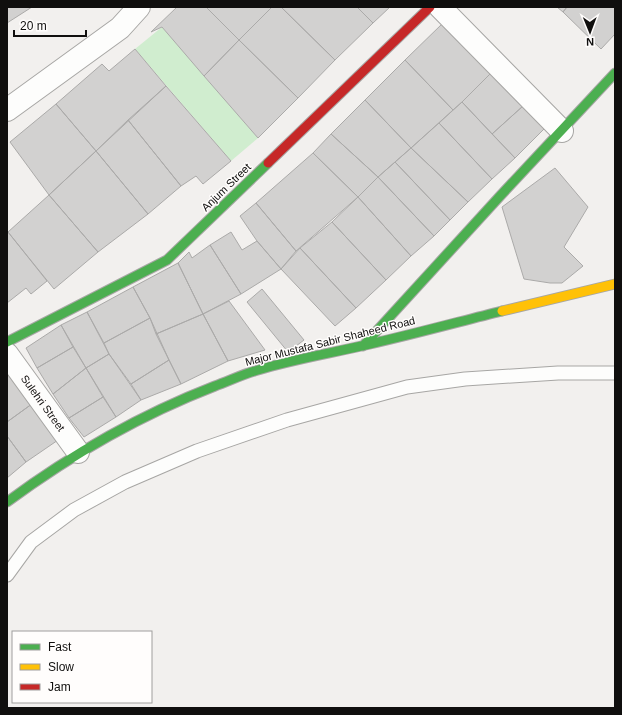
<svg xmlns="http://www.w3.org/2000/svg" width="622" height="715" font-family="Arial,sans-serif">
	<rect width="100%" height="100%" fill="#f2f0ee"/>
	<path fill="#d0edcf" d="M 162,27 L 258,138 L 231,161 L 135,49 Z"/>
	<path fill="#d2d1d0" stroke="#abaaa9" d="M 7,7 L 32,7 L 7,23 Z
		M 177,7 L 206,7 L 239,40 L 204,76 L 162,27 L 151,32 Z
		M 206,7 L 272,7 L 239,40 Z
		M 272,7 L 281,7 L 335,60 L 298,98 L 239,40 Z
		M 281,7 L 357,7 L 373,23 L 335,60 Z
		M 357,7 L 390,7 L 373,23 Z
		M 557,7 L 567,7 L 563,12 Z
		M 567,7 L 615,7 L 615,34 L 601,49 L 563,12 Z
		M 443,23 L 492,72 L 462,102 L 453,110 L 405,60 Z
		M 239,40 L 298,98 L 258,138 L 204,76 Z
		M 135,49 L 166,86 L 96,151 L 56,104 L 102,64 L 109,71 Z
		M 405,60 L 453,110 L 411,148 L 365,100 Z
		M 492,72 L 523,106 L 492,134 L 462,102 Z
		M 166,86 L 231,161 L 203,184 L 196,176 L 181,186 L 128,120 Z
		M 365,100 L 411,148 L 378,177 L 331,134 Z
		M 462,102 L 515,158 L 492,179 L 439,123 Z
		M 56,104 L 96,151 L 49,195 L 10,142 Z
		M 523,106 L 545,128 L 515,158 L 492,134 Z
		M 128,120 L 181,186 L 148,214 L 96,151 Z
		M 439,123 L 492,179 L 468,202 L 411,148 Z
		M 331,134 L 378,177 L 358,197 L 313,153 Z
		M 411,148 L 468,202 L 450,220 L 395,162 Z
		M 96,151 L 148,214 L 98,252 L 49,195 Z
		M 313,153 L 358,197 L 296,251 L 256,203 Z
		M 395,162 L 450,220 L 434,236 L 378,177 Z
		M 555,168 L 588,207 L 564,247 L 583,266 L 562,283 L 550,283 L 524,279 L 502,207 Z
		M 378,177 L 434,236 L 411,256 L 358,197 Z
		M 49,195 L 98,252 L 54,289 L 8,232 Z
		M 358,197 L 411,256 L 386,280 L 332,222 Z
		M 256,203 L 296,251 L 281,269 L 257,241 L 240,216 Z
		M 332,222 L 386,280 L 356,308 L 300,248 Z
		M 7,232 L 8,232 L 47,281 L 31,294 L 26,288 L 7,303 Z
		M 231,232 L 242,250 L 257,241 L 281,269 L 241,294 L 210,245 Z
		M 210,245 L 241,294 L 203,314 L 178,263 L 189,252 L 192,258 Z
		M 300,248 L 356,308 L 335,326 L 281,269 Z
		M 178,263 L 203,314 L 156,334 L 150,318 L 133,287 Z
		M 133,287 L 150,318 L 104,343 L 87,312 Z
		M 262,289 L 304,340 L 288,352 L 247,302 Z
		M 229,301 L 265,350 L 228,361 L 203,314 Z
		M 87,312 L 109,354 L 86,368 L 61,325 Z
		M 203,314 L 228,361 L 181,384 L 156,334 Z
		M 150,318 L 169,360 L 131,384 L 109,354 L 104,343 Z
		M 61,325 L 73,347 L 37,368 L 26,348 Z
		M 73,347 L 86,368 L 53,394 L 37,368 Z
		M 109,354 L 141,400 L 116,417 L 86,368 Z
		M 169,360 L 181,384 L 141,400 L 131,384 Z
		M 7,361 L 36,401 L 7,422 Z
		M 86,368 L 103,397 L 69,418 L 53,394 Z
		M 103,397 L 116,417 L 84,437 L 69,418 Z
		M 36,401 L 61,438 L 26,462 L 7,436 L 7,422 Z
		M 7,436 L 26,462 L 7,478 Z"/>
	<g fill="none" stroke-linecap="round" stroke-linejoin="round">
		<defs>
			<path id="lane" d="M 7,575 L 31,542 L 74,510 L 125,482 L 197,451 L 287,420 L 407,387 L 465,379 L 558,373 L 615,373"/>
			<path id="street" d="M 440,7 L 562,131
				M 7,110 L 120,28 L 139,7
				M 7,354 L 78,452"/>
			<path id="fast" d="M 7,342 L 167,260 L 268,163
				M 363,346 L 501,195 L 615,73
				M 7,502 C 72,454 140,415 215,386 C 229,381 243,374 258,370 C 294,359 332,353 370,344 C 414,334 458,322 502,311"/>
			<path id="slow" d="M 502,311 L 615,284"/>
			<path id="jam" d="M 268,163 L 430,7"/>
		</defs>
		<use href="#lane" stroke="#a7a6a4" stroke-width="15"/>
		<use href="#street" stroke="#a7a6a4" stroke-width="24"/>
		<use href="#fast" stroke="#a7a6a4" stroke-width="11"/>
		<use href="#slow" stroke="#a7a6a4" stroke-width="11"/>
		<use href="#jam" stroke="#a7a6a4" stroke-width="11"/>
		<use href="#lane" stroke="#fdfdfc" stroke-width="13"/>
		<use href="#street" stroke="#fdfdfc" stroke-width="22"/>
		<use href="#fast" stroke="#4caf50" stroke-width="9"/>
		<use href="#slow" stroke="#ffc107" stroke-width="9"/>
		<use href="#jam" stroke="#c62828" stroke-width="9"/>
	</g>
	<g text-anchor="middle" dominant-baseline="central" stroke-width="3" stroke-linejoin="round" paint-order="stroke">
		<g font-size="11" fill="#100f0e" stroke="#fffdfc">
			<text transform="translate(226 187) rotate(-44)">Anjum Street</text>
			<text transform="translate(330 341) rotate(-14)">Major Mustafa Sabir Shaheed Road</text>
			<text transform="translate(43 403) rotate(54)">Sulehri Street</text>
		</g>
	</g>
	<rect width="622" height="715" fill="none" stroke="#100f0e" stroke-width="16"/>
	<rect x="12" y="631" width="140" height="72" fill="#fffdfc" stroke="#9f9e9d"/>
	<rect x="20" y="644" width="20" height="6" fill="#4caf50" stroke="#9f9e9d"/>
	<text x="48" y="651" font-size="12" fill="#100f0e">Fast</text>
	<rect x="20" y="664" width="20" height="6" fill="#ffc107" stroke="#9f9e9d"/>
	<text x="48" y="671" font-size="12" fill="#100f0e">Slow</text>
	<rect x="20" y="684" width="20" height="6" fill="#c62828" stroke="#9f9e9d"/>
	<text x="48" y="691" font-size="12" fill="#100f0e">Jam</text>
	<g transform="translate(590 32) rotate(179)" stroke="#fffdfc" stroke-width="3" paint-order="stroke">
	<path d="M0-3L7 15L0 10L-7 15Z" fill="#100f0e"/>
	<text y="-6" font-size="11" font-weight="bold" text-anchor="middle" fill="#100f0e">N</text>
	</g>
	<path d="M14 30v6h72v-6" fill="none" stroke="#100f0e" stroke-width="2"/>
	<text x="20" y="30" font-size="12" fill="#100f0e" stroke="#fffdfc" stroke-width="3" paint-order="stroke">20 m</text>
</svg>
